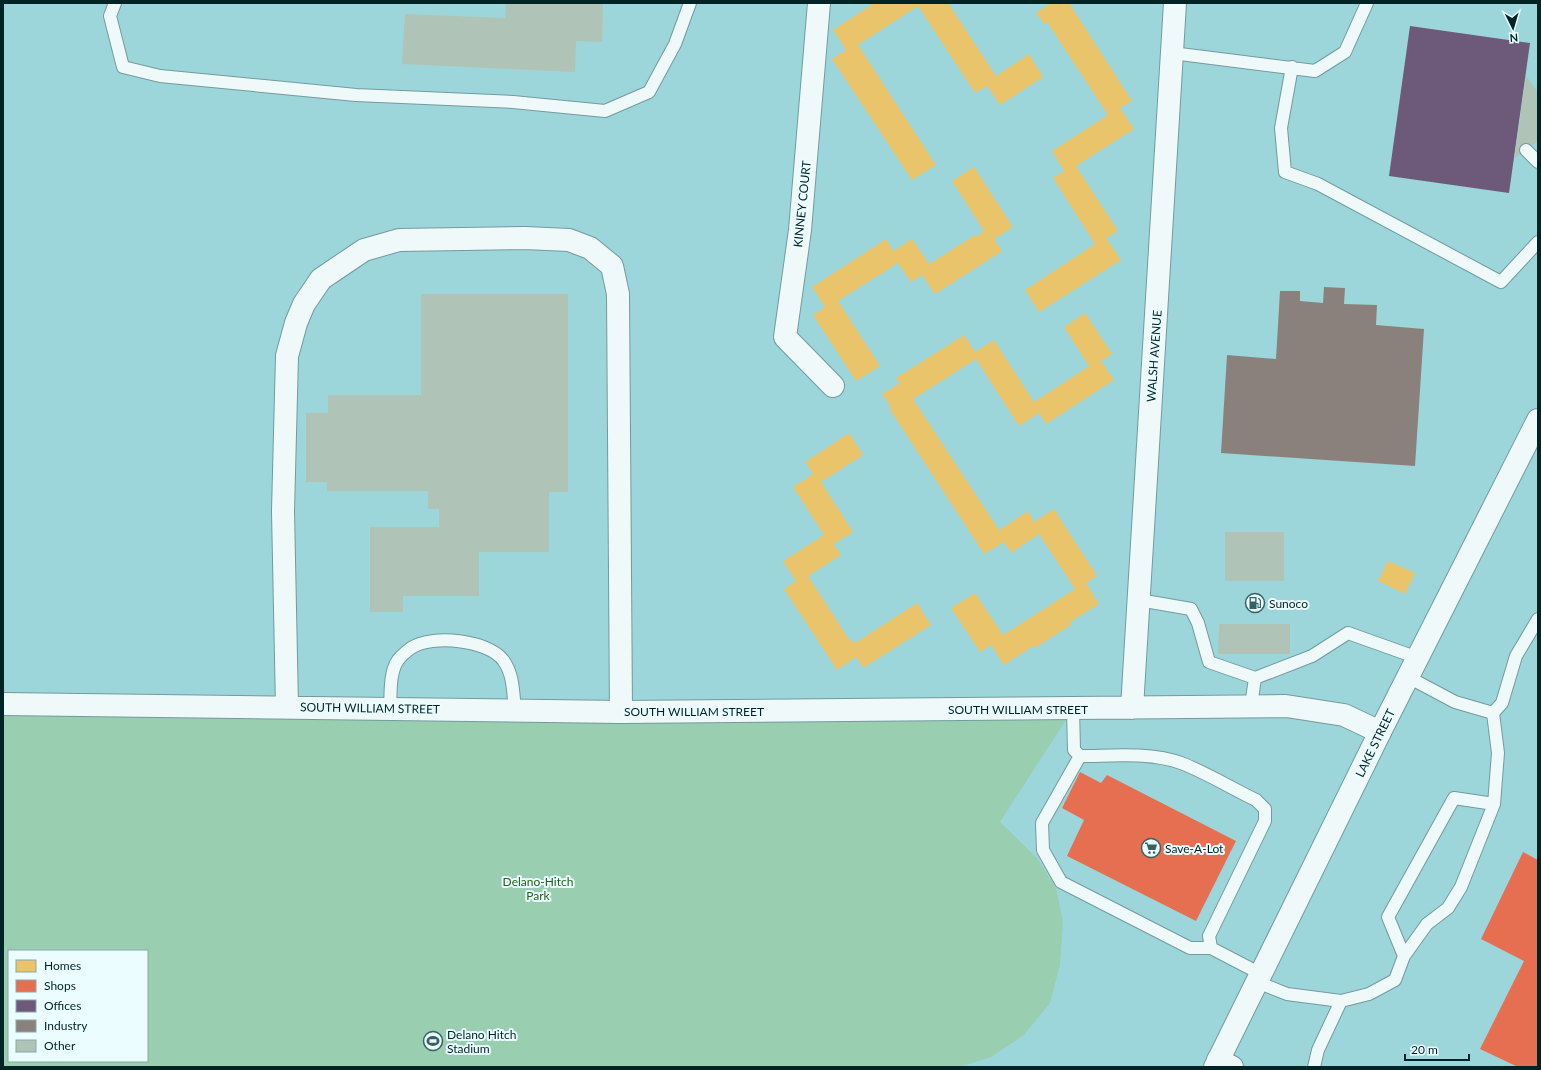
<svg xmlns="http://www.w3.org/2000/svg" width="1541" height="1070" font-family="Lato,sans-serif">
	<rect width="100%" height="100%" fill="#9cd6da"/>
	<path fill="#99ceb1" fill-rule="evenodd" d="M 3,708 L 1073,709 L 1000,822 L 1037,858 L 1056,888 L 1063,922 L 1060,965 L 1050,1003 L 1024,1035 L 991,1057 L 959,1067 L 3,1067 ZM 9,951 L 147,951 L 147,1061 L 9,1061 Z"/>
	<path fill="#e9c46a" d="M 874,3 L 948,3 L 996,76 L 1029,54 L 1043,77 L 1000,105 L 987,86 L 975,93 L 918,6 L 858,45 L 936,165 L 912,180 L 832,59 L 846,50 L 833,30 Z
		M 1051,3 L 1069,3 L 1132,101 L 1120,108 L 1134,129 L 1076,166 L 1118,231 L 1106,238 L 1121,260 L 1039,312 L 1025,290 L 1095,244 L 1053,178 L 1064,171 L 1052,151 L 1108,115 L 1047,22 L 1044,24 L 1036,13 Z
		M 974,167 L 1013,227 L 994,239 L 1002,251 L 935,294 L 922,275 L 911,282 L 898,263 L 838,301 L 880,366 L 856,381 L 813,315 L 825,307 L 812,287 L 886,239 L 893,251 L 912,239 L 929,264 L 975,235 L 976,237 L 984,231 L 952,181 Z
		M 1085,313 L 1112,354 L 1101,361 L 1114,380 L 1046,424 L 1039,413 L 1019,426 L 976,359 L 913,399 L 999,530 L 1028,511 L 1034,522 L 1054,509 L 1097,576 L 1086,583 L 1099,604 L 1070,622 L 1072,624 L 1035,648 L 1033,646 L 1004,665 L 991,645 L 980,652 L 951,608 L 975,593 L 1003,635 L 1075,589 L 1039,534 L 1011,553 L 1004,542 L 984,554 L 889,408 L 891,407 L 882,394 L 900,383 L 896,378 L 964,335 L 975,352 L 994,340 L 1034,402 L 1089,366 L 1064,327 Z
		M 849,433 L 863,455 L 821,482 L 853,532 L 834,544 L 841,555 L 808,576 L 850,641 L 852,640 L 855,643 L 917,603 L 931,625 L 863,668 L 856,657 L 837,670 L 784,589 L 796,581 L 783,561 L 824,535 L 793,487 L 813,474 L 805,462 Z
		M 1388,561 L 1415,573 L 1405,594 L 1378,581 Z"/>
	<path fill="#e76f51" d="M 1080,772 L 1101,783 L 1107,775 L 1236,841 L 1196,921 L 1067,856 L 1084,820 L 1062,808 Z
		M 1523,852 L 1538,860 L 1538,1067 L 1518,1067 L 1480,1049 L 1524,961 L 1481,939 Z"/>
	<path fill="#6d597a" d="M 1410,26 L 1530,43 L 1509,193 L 1389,176 Z"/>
	<path fill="#8a817c" d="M 1324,287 L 1345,288 L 1344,304 L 1377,305 L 1376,325 L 1424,329 L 1415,466 L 1221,453 L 1227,355 L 1276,359 L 1280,291 L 1300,291 L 1300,301 L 1323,303 Z"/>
	<path fill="#b0c3b7" d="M 506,3 L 603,3 L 602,42 L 576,41 L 575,72 L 402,64 L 405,14 L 505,18 Z
		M 1526,76 L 1538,92 L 1538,141 L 1514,159 Z
		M 421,294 L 568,294 L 568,492 L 549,492 L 549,552 L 479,552 L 479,596 L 403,596 L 403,612 L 370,612 L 370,527 L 439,527 L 439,509 L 428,509 L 428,491 L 327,491 L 327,482 L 306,482 L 306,413 L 328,413 L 328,395 L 421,395 Z
		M 1225,532 L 1284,532 L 1284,581 L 1225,581 Z
		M 1219,624 L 1290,624 L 1290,654 L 1218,654 Z"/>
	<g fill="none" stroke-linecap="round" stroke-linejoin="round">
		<defs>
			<path id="lane" d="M 115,3 L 110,16 L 123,67 L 160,76 L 356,95 L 513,102 L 605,111 L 649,92 L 675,44 L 690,3
				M 1172,53 L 1315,71 L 1345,52 L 1367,3
				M 1292,67 L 1281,128 L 1285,172 L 1318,184 L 1501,282 L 1538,242
				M 1526,150 L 1538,162
				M 1139,600 L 1191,609 L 1198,623 L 1209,662 L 1255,678
				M 1408,677 L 1455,702 L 1493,713 L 1502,703 L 1516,656 L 1538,619
				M 1251,706 L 1255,678 L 1312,656 L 1348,633 L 1418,658
				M 390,709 C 391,694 389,673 398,660 C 401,656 407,651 411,648 C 432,634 488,640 503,660 C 514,674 513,694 515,711
				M 1073,709 L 1074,750 L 1080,756 C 1113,756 1150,752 1181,763 C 1205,772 1233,789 1256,800 L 1265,809 L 1265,821 L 1209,936 L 1211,948 L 1261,974
				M 1080,756 L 1042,823 L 1043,850 L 1061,882 L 1190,948 L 1211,948
				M 1404,956 L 1388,917 L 1454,798 L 1494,804
				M 1257,982 L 1287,994 L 1341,1001 L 1318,1050 L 1314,1067
				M 1341,1001 L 1369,994 L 1395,980 L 1404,956 L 1427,924 L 1448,908 L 1461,887 L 1494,804 L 1498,753 L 1493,713"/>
			<path id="street" d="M 819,3 L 800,230 L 785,337 L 833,386
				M 3,704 L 621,712 L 1286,706 L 1344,715 L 1380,732
				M 287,707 L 283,511 L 287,356 L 296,323 L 304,304 L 321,279 L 364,250 L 399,240 L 525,238 L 569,240 L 590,248 L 612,266 L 618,294 L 621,712
				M 1132,708 L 1175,3
				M 1218,1060 L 1232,1067"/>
			<path id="secondary" d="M 1215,1067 L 1380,732 L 1538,420"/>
		</defs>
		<use href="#lane" stroke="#729b9e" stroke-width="14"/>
		<use href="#street" stroke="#729b9e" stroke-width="24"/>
		<use href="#secondary" stroke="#729b9e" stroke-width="24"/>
		<use href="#lane" stroke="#f0f9f9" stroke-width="12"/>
		<use href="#street" stroke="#f0f9f9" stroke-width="22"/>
		<use href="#secondary" stroke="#f0f9f9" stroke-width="22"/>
	</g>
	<defs>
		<symbol id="fuel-ring" viewBox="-11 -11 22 22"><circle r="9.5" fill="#ebfdff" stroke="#376264" stroke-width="1.5"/><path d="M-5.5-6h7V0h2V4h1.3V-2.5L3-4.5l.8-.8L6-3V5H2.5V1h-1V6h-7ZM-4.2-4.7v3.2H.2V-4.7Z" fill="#376264"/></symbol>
		<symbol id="supermarket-ring" viewBox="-11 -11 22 22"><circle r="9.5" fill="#ebfdff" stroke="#376264" stroke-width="1.5"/><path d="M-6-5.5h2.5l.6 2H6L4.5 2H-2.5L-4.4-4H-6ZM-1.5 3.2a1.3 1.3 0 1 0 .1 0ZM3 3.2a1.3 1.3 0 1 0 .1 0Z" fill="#376264"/></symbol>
		<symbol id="stadium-ring" viewBox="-11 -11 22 22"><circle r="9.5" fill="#ebfdff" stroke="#376264" stroke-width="1.5"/><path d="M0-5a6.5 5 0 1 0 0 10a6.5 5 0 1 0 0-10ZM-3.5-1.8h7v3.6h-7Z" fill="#376264"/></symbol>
	</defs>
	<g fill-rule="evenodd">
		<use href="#fuel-ring" x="1244" y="592" width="22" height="22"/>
		<use href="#supermarket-ring" x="1140" y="837" width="22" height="22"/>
		<use href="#stadium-ring" x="422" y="1030" width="22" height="22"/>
	</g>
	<g text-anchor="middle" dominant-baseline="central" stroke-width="4" stroke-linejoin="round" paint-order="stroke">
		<g font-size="12" fill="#002325" stroke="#ebfdff">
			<text transform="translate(802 204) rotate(-84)">KINNEY COURT</text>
			<text transform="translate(1154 356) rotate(-86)">WALSH AVENUE</text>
			<text transform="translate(370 708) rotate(1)">SOUTH WILLIAM STREET</text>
			<text x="1018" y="709">SOUTH WILLIAM STREET</text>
			<text x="694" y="711">SOUTH WILLIAM STREET</text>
			<text transform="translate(1375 743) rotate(-64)">LAKE STREET</text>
		</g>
		<g font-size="12" fill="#002325" stroke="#ebfdff" text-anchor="start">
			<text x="1269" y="603">Sunoco</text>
			<text x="1165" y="848">Save-A-Lot</text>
			<text x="447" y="1034">Delano Hitch<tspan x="447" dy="14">Stadium</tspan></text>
		</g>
		<g font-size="12" fill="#226118" stroke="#ebfdff">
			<text x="538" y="881">Delano-Hitch<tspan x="538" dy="14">Park</tspan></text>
		</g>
	</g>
	<rect width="1541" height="1070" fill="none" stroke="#002325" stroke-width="8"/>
	<rect x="8" y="950" width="140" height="112" fill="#ebfdff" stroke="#8da6a8"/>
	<rect x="16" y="960" width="20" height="12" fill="#e9c46a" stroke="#8da6a8"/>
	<text x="44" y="970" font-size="12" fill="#002325">Homes</text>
	<rect x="16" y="980" width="20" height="12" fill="#e76f51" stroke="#8da6a8"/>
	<text x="44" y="990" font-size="12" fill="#002325">Shops</text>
	<rect x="16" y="1000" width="20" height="12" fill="#6d597a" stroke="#8da6a8"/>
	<text x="44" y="1010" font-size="12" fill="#002325">Offices</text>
	<rect x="16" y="1020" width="20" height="12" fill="#8a817c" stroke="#8da6a8"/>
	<text x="44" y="1030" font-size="12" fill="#002325">Industry</text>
	<rect x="16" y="1040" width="20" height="12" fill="#b0c3b7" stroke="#8da6a8"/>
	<text x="44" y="1050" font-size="12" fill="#002325">Other</text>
	<g transform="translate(1513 28) rotate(175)" stroke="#ebfdff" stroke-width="3" paint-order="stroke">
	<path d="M0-3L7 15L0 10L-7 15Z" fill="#002325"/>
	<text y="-6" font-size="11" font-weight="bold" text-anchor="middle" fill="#002325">N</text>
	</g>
	<path d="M1405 1054v6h64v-6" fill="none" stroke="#002325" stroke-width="2"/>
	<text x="1411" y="1054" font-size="12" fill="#002325" stroke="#ebfdff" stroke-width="3" paint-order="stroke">20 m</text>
</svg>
